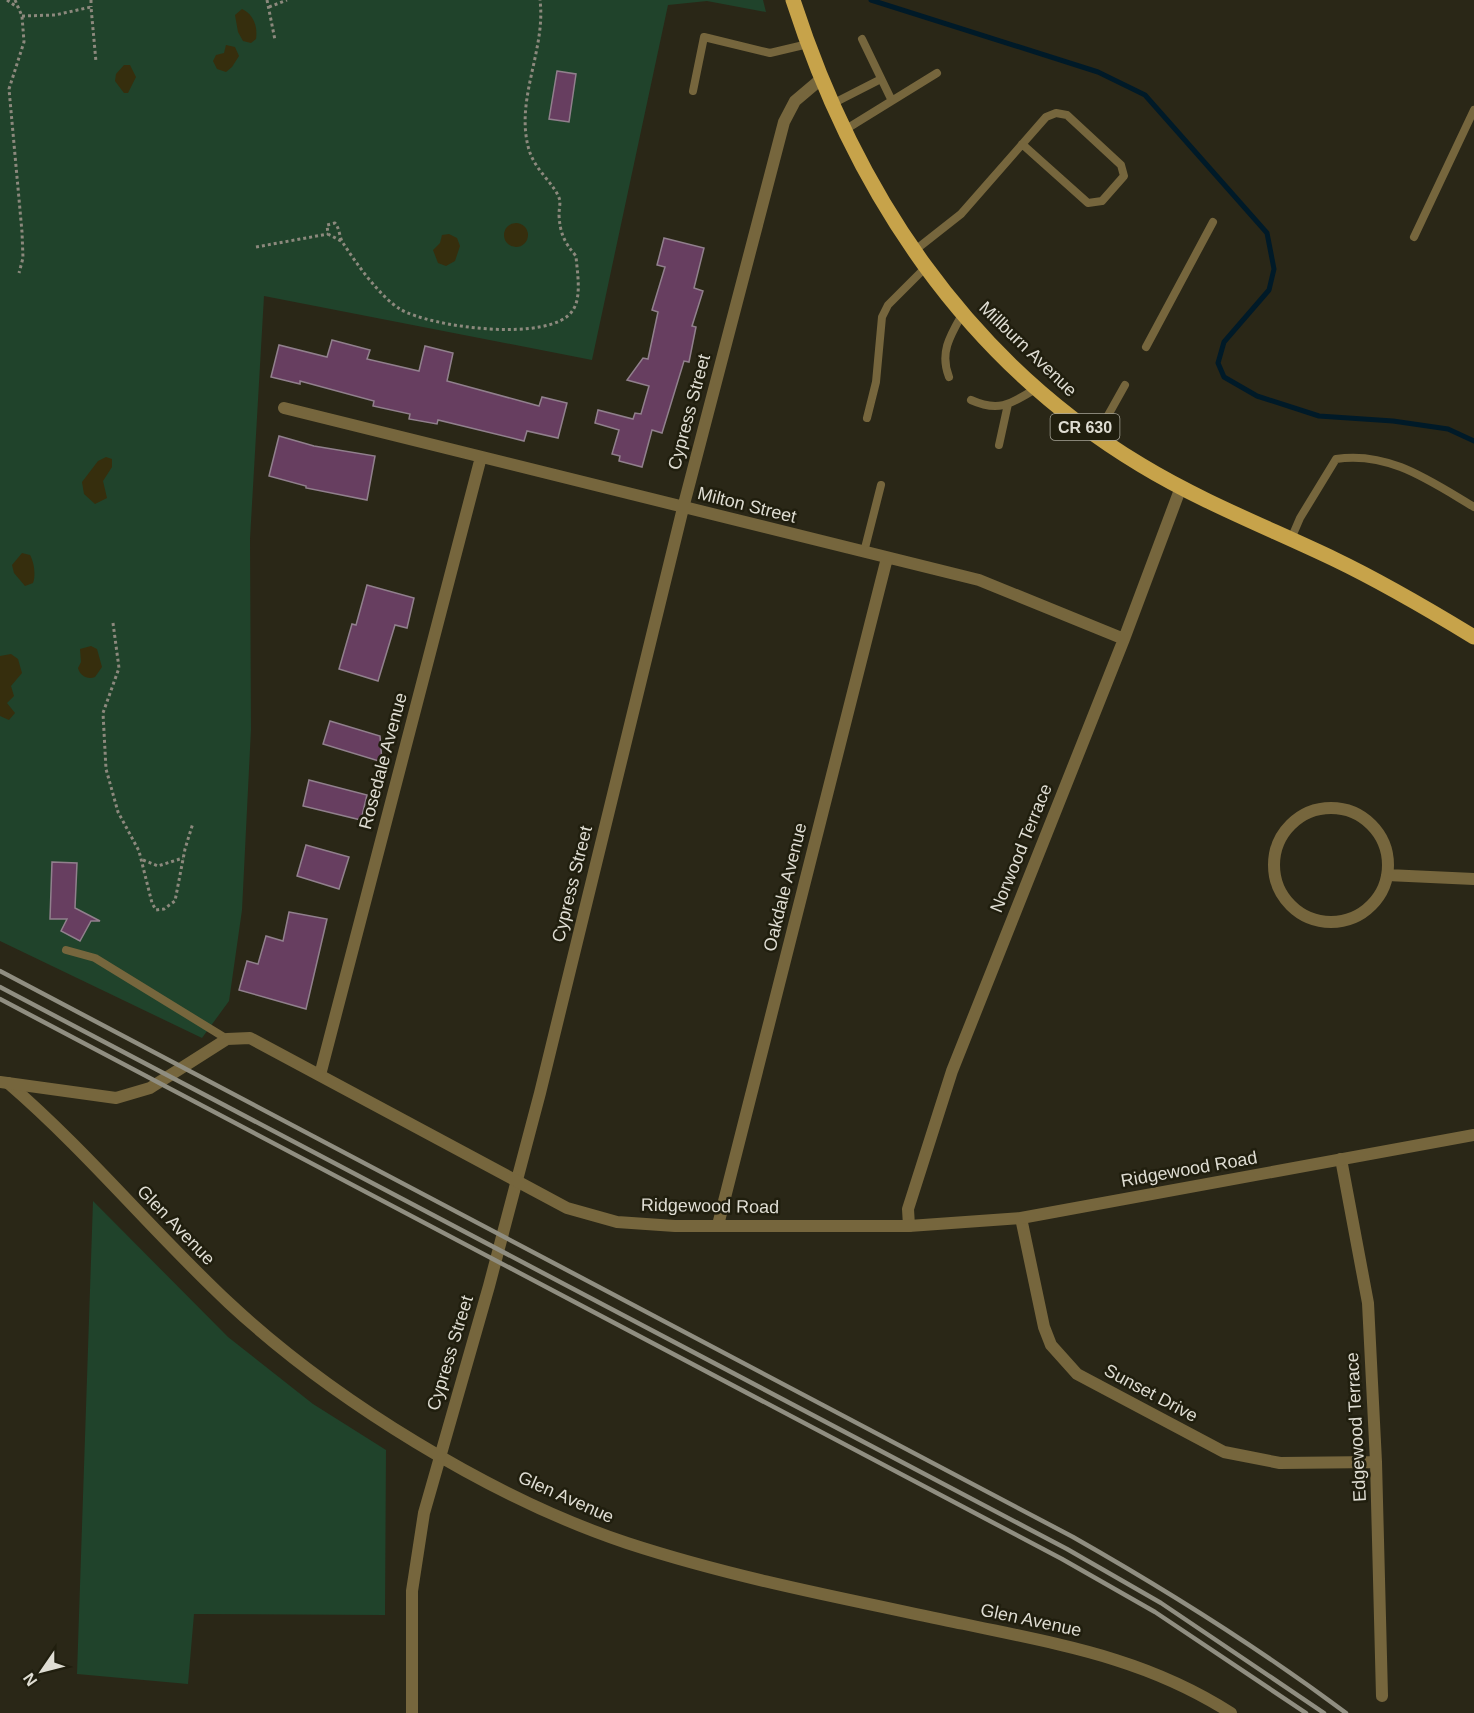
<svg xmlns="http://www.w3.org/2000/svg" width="1474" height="1713" font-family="Arial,sans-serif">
	<rect width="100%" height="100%" fill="#2a2717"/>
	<path fill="#20432b" d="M 0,0 L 763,0 L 766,12 L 707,1 L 668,5 L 592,360 L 264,296 L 250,539 L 251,729 L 242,910 L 229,1001 L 202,1038 L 0,941 Z
		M 93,1201 L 228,1337 L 313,1404 L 386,1450 L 385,1615 L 194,1614 L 188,1684 L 77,1674 Z"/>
	<path fill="#362e0d" d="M 242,9 C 253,14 258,26 256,39 L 251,43 L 243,41 L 238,32 L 235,15 Z
		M 226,45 L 235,47 L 239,56 L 232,67 L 226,72 L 217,69 L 213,61 L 216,55 L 224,53 Z
		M 124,65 L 130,65 L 136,77 L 128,93 L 124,93 L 115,81 L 116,74 Z
		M504 235a12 12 0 1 1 24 0a12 12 0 1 1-24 0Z
		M 449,234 L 457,238 L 460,246 L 455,261 L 446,266 L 438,263 L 433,250 L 440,243 L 442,235 Z
		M 106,457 L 112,459 L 112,467 L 103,481 L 107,498 L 95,504 L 84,494 L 82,482 L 98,461 Z
		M 22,553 L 30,555 C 34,562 36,575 33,583 L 25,586 L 14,573 L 12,565 Z
		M 91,646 L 97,649 L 102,667 L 95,677 C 88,680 80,676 78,668 L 81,662 L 80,649 Z
		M 11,654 L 18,659 L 22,673 L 11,686 L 14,696 L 7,703 L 15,713 L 9,720 L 0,716 L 0,656 Z"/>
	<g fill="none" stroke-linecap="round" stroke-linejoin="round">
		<path stroke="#001a28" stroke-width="5" d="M 871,0 L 1098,72 L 1145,95 L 1267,233 L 1274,269 L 1269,290 L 1224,342 L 1218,363 L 1224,377 L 1257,396 L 1319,416 L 1393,421 L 1448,429 L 1474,441"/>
	</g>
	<path fill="#673e60" stroke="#91808d" stroke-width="1.5" d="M 557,71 L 576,74 L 569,122 L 549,119 Z
		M 664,238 L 704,248 L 694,288 L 703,291 L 692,326 L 696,327 L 689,362 L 684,361 L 662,433 L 652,430 L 642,467 L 619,461 L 620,456 L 612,454 L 619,430 L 595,423 L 598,410 L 633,419 L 635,413 L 641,414 L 649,386 L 627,380 L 643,358 L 648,359 L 658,312 L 652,310 L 665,267 L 657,265 Z
		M 332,340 L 370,350 L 367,359 L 419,371 L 425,346 L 453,353 L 447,381 L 539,406 L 542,397 L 567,403 L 558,438 L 527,431 L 524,441 L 438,420 L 437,424 L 409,419 L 410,414 L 373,406 L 374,401 L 300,381 L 300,384 L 271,377 L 279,345 L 327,357 Z
		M 279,436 L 314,446 L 375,456 L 367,500 L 306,488 L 306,486 L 269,476 Z
		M 367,585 L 414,598 L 407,628 L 395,625 L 378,681 L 339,669 L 352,624 L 356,625 Z
		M 330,721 L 380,736 L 382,762 L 323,744 Z
		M 309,780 L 367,795 L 361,820 L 303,806 Z
		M 306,845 L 349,857 L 339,889 L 297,876 Z
		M 52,862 L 77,863 L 75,908 L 100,921 L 91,921 L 80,941 L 61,931 L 67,919 L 50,919 Z
		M 289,912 L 327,919 L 306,1009 L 239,990 L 247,961 L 258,964 L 266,936 L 283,941 Z"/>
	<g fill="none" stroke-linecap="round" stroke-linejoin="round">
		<path stroke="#8c897d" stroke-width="3" stroke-dasharray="3 3" stroke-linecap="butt" d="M 7,0 L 17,7
			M 15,0 L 22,16 L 24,42 L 9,89 L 22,232 L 23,258 L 19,273
			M 91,0 L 91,7
			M 267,0 L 275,40
			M 269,7 L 287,0
			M 22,16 L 55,15 L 91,7 L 96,62
			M 341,241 L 328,234 L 327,225 L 335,223 C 340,229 339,237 343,243 C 356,263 380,297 400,309 C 429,327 552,344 573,310 C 582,296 577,271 576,256 C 564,242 560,233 559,215 C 559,210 560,205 560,201 C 556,184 533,170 528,146 C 516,97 546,49 540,0
			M 256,247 L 328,234
			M 113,623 L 119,668 L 103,713 L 106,769 L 118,812 L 139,851 L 152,903 L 156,910 L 164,909 L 175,901 L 185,849 L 193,823
			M 143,860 L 158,866 L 183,858"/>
		<path stroke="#76663d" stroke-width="8" d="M 862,39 L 892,101
			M 693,91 L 704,37 L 770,53 L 808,44
			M 832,104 L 881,79
			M 843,131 L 937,73
			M 1414,237 L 1474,110
			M 914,251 L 961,214 L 1046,117 L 1056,113 L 1067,115 L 1121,165 L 1124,176 L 1102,201 L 1088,203 L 1022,144
			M 1146,347 L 1213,222
			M 949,377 C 939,352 951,334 963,313
			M 971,400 C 1000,413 1012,403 1037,388
			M 867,418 L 876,382 L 882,317 L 888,305 L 926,267
			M 1097,435 L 1125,385
			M 999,445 L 1008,404
			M 1291,539 L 1300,518 L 1336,459 C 1389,451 1430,481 1474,507
			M 864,552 L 881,485
			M 66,950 L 95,958 L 227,1039"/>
		<path stroke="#76663d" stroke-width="12" d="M 284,408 L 979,580 L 1124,639
			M1274 865a57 57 0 1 1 114 0a57 57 0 1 1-114 0Z
			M 1387,875 L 1474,879
			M 320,1075 L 481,457
			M 8,1083 C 87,1151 153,1232 229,1303 C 333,1400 492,1498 627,1543 C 737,1579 851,1600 964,1624 C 1062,1645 1145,1658 1231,1713
			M 1341,1159 L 1368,1303 L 1376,1462 L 1382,1696
			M 1021,1218 L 1044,1327 L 1051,1345 L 1077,1374 L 1224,1452 L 1280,1463 L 1376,1462
			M 718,1225 L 887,558
			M 909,1226 L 908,1209 L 952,1071 L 1124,639 L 1181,487
			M 412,1713 L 412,1591 L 424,1513 L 489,1286 L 540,1093 L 683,508 L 784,122 L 795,101 L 821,79"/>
		<path stroke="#76663d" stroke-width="12" d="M 0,1082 L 116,1098 L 150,1088 L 227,1039 L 250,1038 L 567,1208 L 617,1222 L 675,1226 L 909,1226 L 1021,1218 L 1474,1135"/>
		<path stroke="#c7a34a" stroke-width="15" d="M 793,0 C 855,192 965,359 1141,465 C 1202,502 1269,528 1334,559 C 1382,582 1428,609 1474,637"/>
		<path stroke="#908e81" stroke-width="4.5" d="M 0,971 L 1073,1537 C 1168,1591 1259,1648 1346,1713
			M 0,987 L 1067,1549 L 1161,1603 L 1324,1713
			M 0,999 L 1062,1559 L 1155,1612 L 1306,1713"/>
	</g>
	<g text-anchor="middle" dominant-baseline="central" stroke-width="5" stroke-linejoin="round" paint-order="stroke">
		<rect fill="#201e0e" stroke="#a6a498" stroke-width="1.5" x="1050.5" y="414" width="69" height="26" rx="4.5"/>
		<g font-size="16" font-weight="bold" fill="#dfddd3">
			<text x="1085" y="427">CR 630</text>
		</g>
		<g font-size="18" fill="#dfddd3" stroke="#201e0e">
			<text transform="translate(1028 349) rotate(44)">Millburn Avenue</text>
			<text transform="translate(689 412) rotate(-75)">Cypress Street</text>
			<text transform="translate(747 505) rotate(14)">Milton Street</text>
			<text transform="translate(383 761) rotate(-75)">Rosedale Avenue</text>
			<text transform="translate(1021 848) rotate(-68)">Norwood Terrace</text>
			<text transform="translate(572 884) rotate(-76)">Cypress Street</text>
			<text transform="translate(785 887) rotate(-76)">Oakdale Avenue</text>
			<text transform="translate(1189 1169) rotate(-10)">Ridgewood Road</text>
			<text transform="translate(710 1206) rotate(1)">Ridgewood Road</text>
			<text transform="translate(176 1225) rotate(46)">Glen Avenue</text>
			<text transform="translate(450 1353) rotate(-73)">Cypress Street</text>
			<text transform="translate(1151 1393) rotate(28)">Sunset Drive</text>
			<text transform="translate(1356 1427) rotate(-93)">Edgewood Terrace</text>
			<text transform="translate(566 1497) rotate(24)">Glen Avenue</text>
			<text transform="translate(1031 1620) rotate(12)">Glen Avenue</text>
		</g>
	</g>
	<g transform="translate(42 1671) rotate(235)" stroke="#201e0e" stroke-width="4.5" paint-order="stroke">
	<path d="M0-4.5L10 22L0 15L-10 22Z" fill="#dfddd3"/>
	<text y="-9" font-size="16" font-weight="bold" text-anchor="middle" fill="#dfddd3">N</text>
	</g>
</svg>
